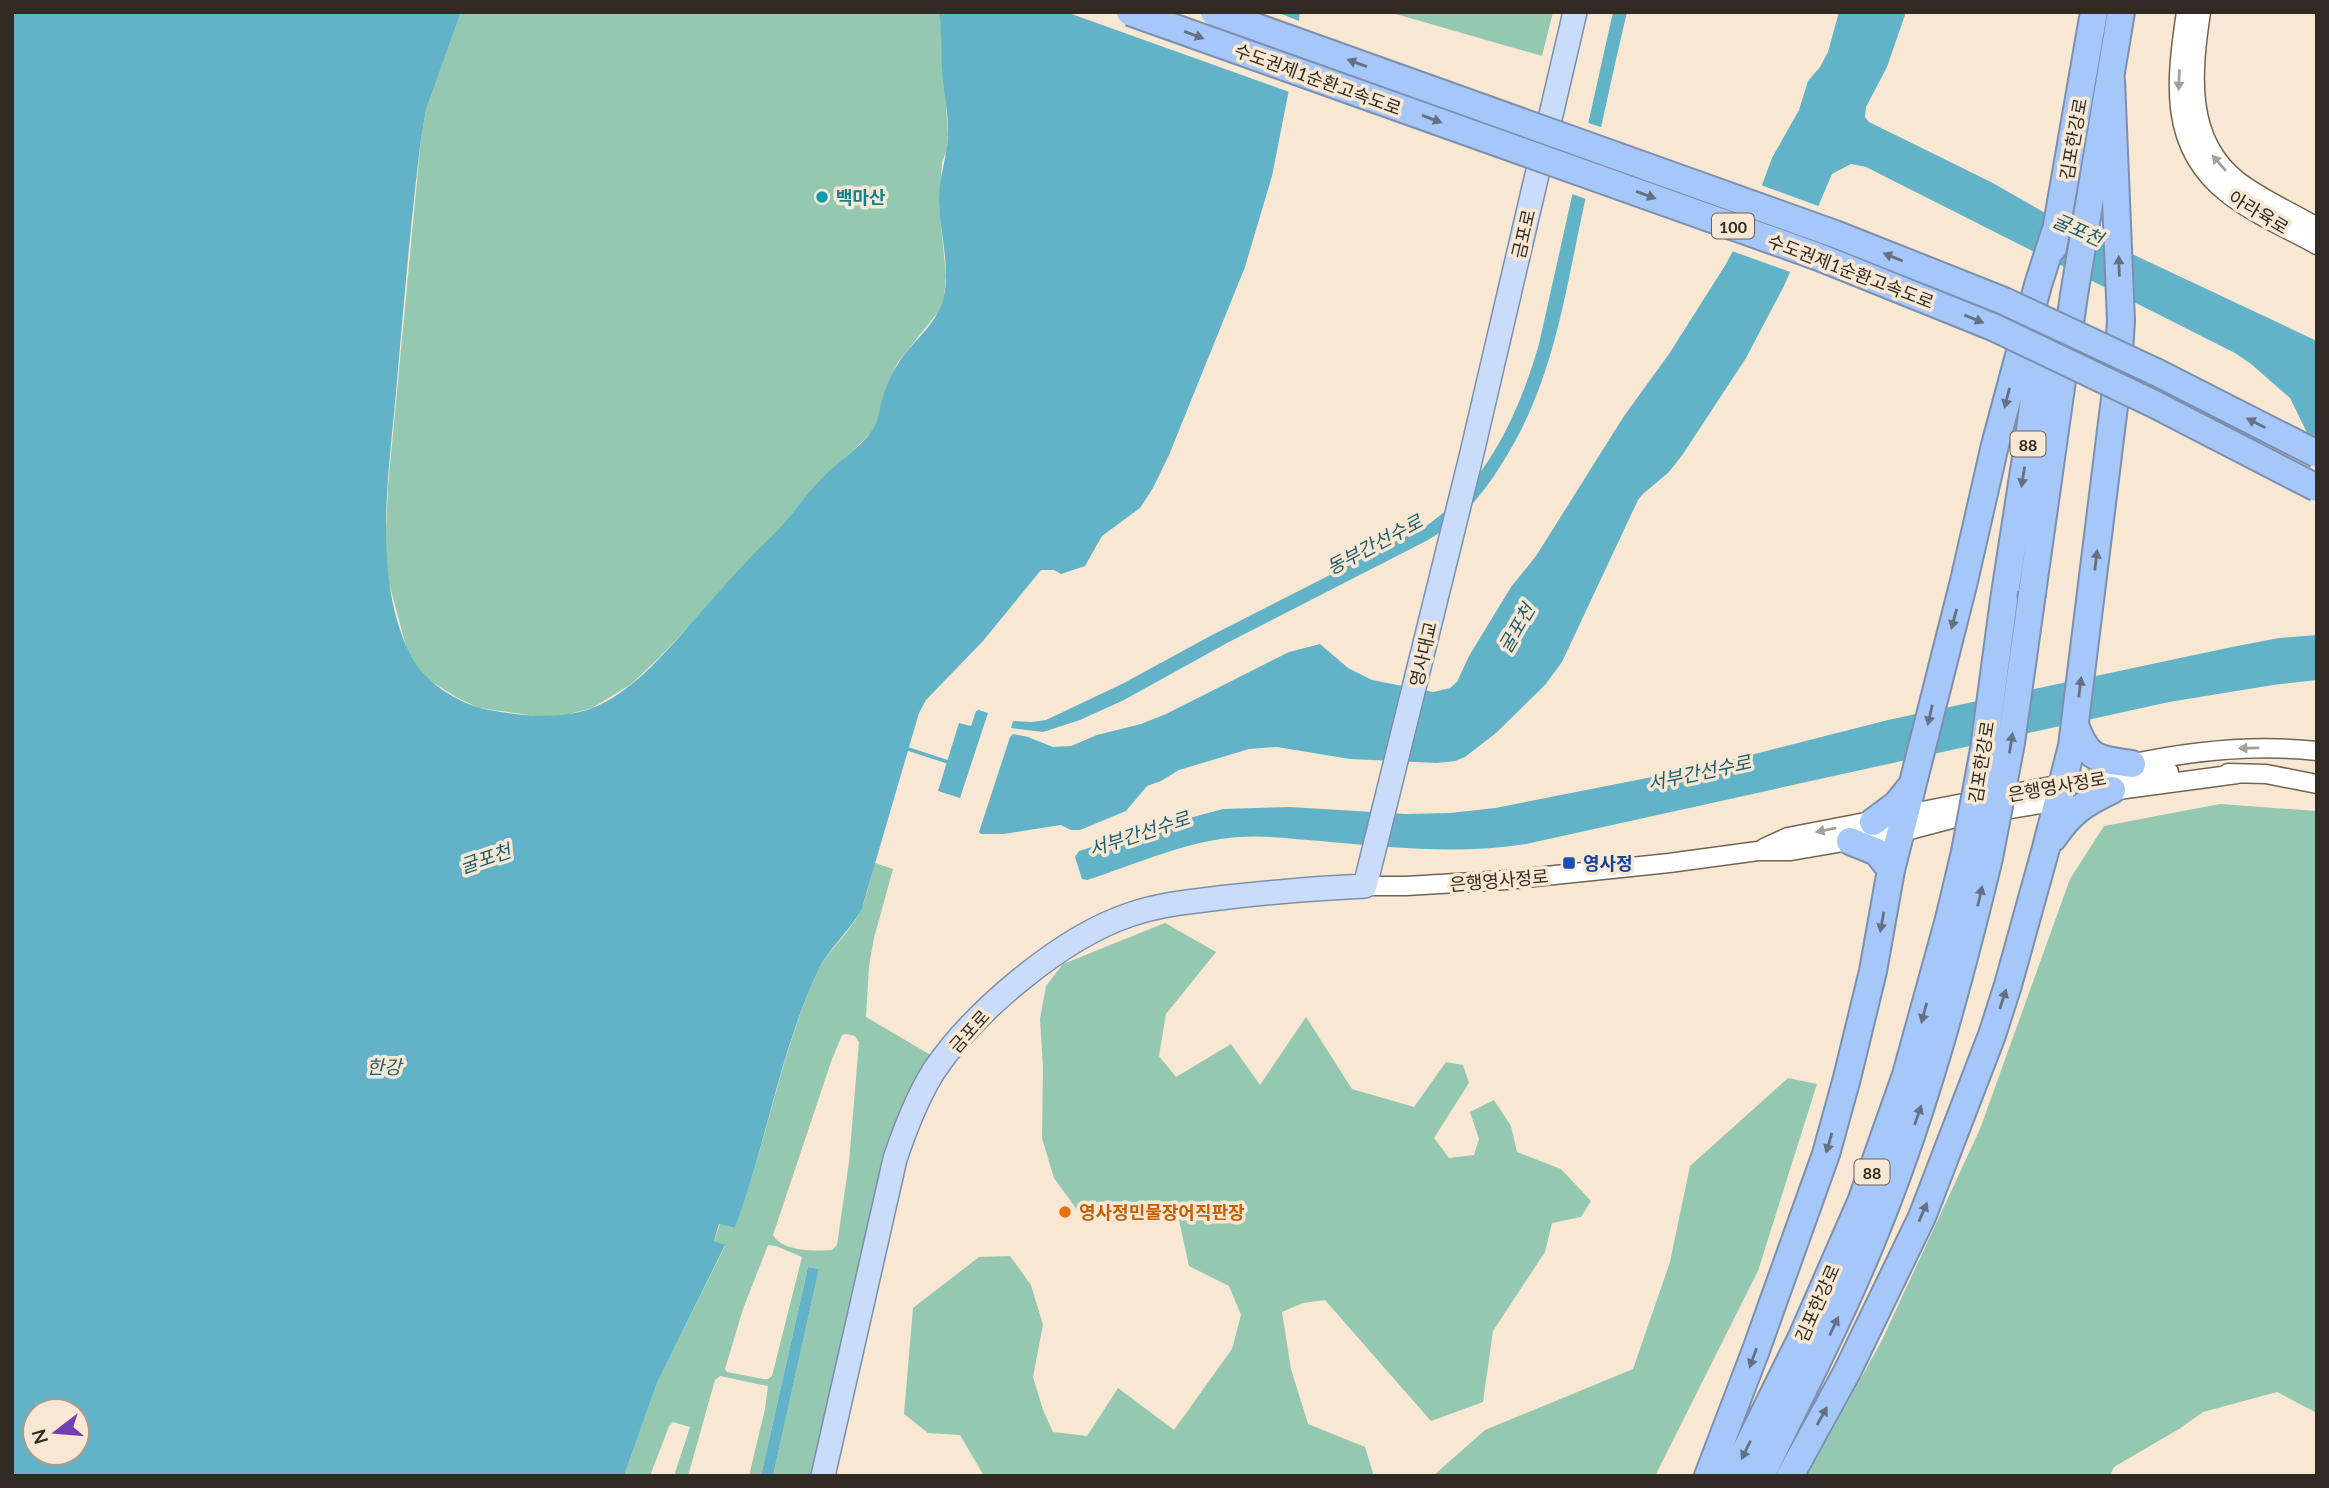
<svg xmlns="http://www.w3.org/2000/svg" width="2329" height="1488" font-family="Lato,'Noto Sans KR',sans-serif">
	<rect width="100%" height="100%" fill="#f8e7d2"/>
	<path fill="#95c8b0" fill-rule="evenodd" d="M 461,12 L 939,12 L 940,15 L 948,134 L 947,150 L 942,163 L 939,204 L 946,276 L 944,297 L 939,311 L 898,362 L 889,381 L 879,417 L 873,430 L 853,451 L 824,476 L 788,520 L 658,659 L 630,685 L 592,708 L 562,716 L 543,717 L 479,708 L 456,697 L 429,680 L 415,664 L 407,650 L 388,579 L 385,554 L 388,486 L 421,139 L 426,110 Z
		M 1389,12 L 1553,12 L 1542,56 Z
		M 2220,804 L 2317,811 L 2317,1413 L 2277,1392 L 2203,1412 L 2179,1429 L 2114,1467 L 2110,1476 L 1807,1476 L 1882,1340 L 1980,1129 L 2070,879 L 2104,826 Z
		M 875,863 L 893,869 L 874,938 L 869,966 L 866,1017 L 934,1057 L 896,1124 L 881,1164 L 814,1476 L 773,1476 L 819,1269 L 808,1267 L 761,1476 L 749,1476 L 765,1409 L 768,1386 L 720,1376 L 715,1380 L 688,1476 L 674,1476 L 690,1427 L 673,1422 L 669,1426 L 650,1476 L 624,1476 L 657,1383 L 725,1246 L 714,1241 L 720,1224 L 735,1228 C 766,1145 780,1056 816,975 C 826,952 844,939 856,919 C 866,903 869,882 875,863 ZM 846,1034 L 855,1036 L 859,1042 L 849,1162 L 837,1245 L 832,1250 C 814,1251 783,1252 773,1235 L 832,1059 L 842,1035 ZM 768,1245 L 776,1246 L 802,1257 L 772,1376 L 768,1379 L 763,1379 L 727,1372 L 725,1369 L 743,1309 Z
		M 1165,923 L 1216,952 L 1166,1014 L 1159,1056 L 1176,1077 L 1231,1044 L 1260,1085 L 1306,1017 L 1352,1089 L 1414,1107 L 1446,1062 L 1463,1065 L 1469,1083 L 1434,1138 L 1449,1158 L 1474,1155 L 1479,1139 L 1470,1112 L 1494,1100 L 1511,1126 L 1517,1152 L 1561,1169 L 1591,1201 L 1581,1217 L 1552,1223 L 1545,1252 L 1493,1331 L 1483,1402 L 1431,1421 L 1325,1300 L 1303,1303 L 1282,1312 L 1291,1369 L 1308,1424 L 1365,1447 L 1374,1476 L 984,1476 L 960,1435 L 928,1433 L 904,1414 L 913,1308 L 979,1257 L 1010,1256 L 1031,1285 L 1043,1325 L 1033,1377 L 1043,1410 L 1053,1432 L 1087,1436 L 1118,1388 L 1174,1430 L 1232,1349 L 1241,1315 L 1229,1286 L 1189,1266 L 1178,1215 L 1136,1212 L 1086,1222 L 1054,1178 L 1042,1138 L 1043,1068 L 1040,1019 L 1046,986 L 1063,964 Z
		M 1788,1078 L 1817,1084 L 1758,1271 L 1655,1476 L 1433,1476 L 1485,1430 L 1633,1369 L 1670,1262 L 1690,1166 Z"/>
	<path fill="#63b3c8" fill-rule="evenodd" d="M 12,12 L 461,12 L 426,110 L 421,139 C 411,219 404,300 397,381 C 390,467 371,572 409,652 C 422,681 458,704 489,710 C 523,716 556,720 590,709 C 635,692 670,647 701,612 C 717,594 732,577 749,559 C 761,546 775,534 787,520 C 799,506 809,491 822,478 C 838,461 860,449 873,429 C 879,420 879,410 882,400 C 886,387 891,374 898,364 C 910,344 931,329 940,308 C 954,278 939,231 939,199 C 939,177 947,158 948,137 C 949,113 943,90 942,67 C 941,48 942,31 939,12 L 1300,12 L 1293,69 L 1272,176 L 1245,267 L 1169,455 L 1153,488 L 1140,508 L 1102,536 L 1085,566 L 1061,574 L 1054,570 L 1041,570 L 983,641 L 926,700 L 919,713 L 862,908 C 850,932 828,948 817,973 C 779,1055 766,1145 735,1228 L 719,1224 L 714,1241 L 725,1245 L 657,1383 L 624,1476 L 12,1476 ZM 35,1411 L 77,1411 L 77,1453 L 35,1453 Z
		M 1613,12 L 1627,12 C 1611,79 1597,147 1582,215 C 1563,304 1552,386 1501,465 C 1482,496 1459,522 1428,540 L 1227,643 L 1124,700 L 1080,720 L 1043,732 L 1011,728 L 1013,721 L 1032,722 L 1046,720 L 1124,683 L 1212,635 L 1426,526 C 1487,484 1519,413 1539,344 Z
		M 1839,12 L 1906,12 L 1887,67 L 1866,107 L 1865,117 L 1869,122 L 1991,182 L 2047,214 L 2317,341 L 2317,453 L 2290,398 L 2251,364 L 2235,353 L 1866,167 L 1851,164 L 1832,174 L 1784,286 L 1746,358 L 1683,454 L 1669,472 L 1643,494 L 1638,500 L 1562,662 L 1545,685 L 1496,733 L 1465,757 L 1455,761 L 1437,763 L 1350,759 L 1277,747 L 1249,749 L 1179,770 L 1161,781 L 1147,786 L 1126,811 L 1080,830 L 1071,830 L 1061,825 L 1004,834 L 981,834 L 979,832 L 1010,737 L 1013,734 L 1028,737 L 1053,747 L 1071,746 L 1097,735 L 1141,724 L 1166,714 L 1289,652 L 1320,644 L 1348,668 L 1372,680 L 1433,692 L 1450,688 L 1457,682 L 1469,656 L 1511,587 L 1536,556 L 1624,416 L 1669,354 L 1726,264 L 1749,220 L 1772,158 L 1799,110 L 1808,81 L 1820,67 L 1828,52 Z
		M 2317,635 L 2317,680 L 2273,685 L 2169,702 L 1526,844 C 1458,855 1388,847 1320,841 C 1293,839 1266,835 1240,837 C 1188,840 1137,864 1087,880 L 1082,879 L 1075,857 L 1079,851 L 1152,828 L 1223,809 L 1290,807 L 1405,814 L 1450,813 L 1495,808 L 1708,766 L 1888,720 L 2232,647 L 2279,638 Z
		M 979,710 L 988,713 L 960,798 L 938,791 L 959,723 L 971,726 L 976,711 Z
		M 808,1267 L 819,1269 L 773,1476 L 761,1476 Z"/>
	<path fill="#f8e7d2" d="M 1066,12 L 1276,12 L 1302,22 L 1292,93 Z
		M 1585,122 L 1604,128 L 1589,200 L 1569,193 Z
		M 1758,184 L 1821,207 L 1793,273 L 1729,250 L 1746,218 Z"/>
	<g fill="none" stroke-linecap="round" stroke-linejoin="round">
		<path stroke="#63b3c8" stroke-width="3.5" d="M 905,748 L 951,763"/>
		<defs>
			<path id="minor" d="M 2186,12 C 2176,80 2167,147 2228,194 C 2255,215 2288,229 2317,245
				M 2201,12 C 2192,72 2185,140 2238,181 C 2262,199 2291,212 2317,227
				M 2126,765 C 2189,751 2252,744 2317,751
				M 2228,773 L 2266,774 L 2317,784
				M 2103,792 L 2237,774
				M 1764,848 L 1788,837 L 2062,784 L 2141,773 L 2169,772
				M 1365,886 L 1406,886 L 1507,880 L 1669,863 L 1758,851 L 1791,851 L 1902,832 L 1955,818 L 2065,800"/>
			<path id="major" d="M 823,1476 L 895,1159 C 905,1129 916,1100 933,1072 C 973,1012 1061,938 1129,915 C 1160,904 1195,901 1228,897 C 1273,892 1319,888 1365,886 L 1471,457 L 1575,12"/>
			<path id="highway" d="M 2053,248 L 2094,12
				M 2032,593 L 2074,295 L 2121,12
				M 2004,600 L 2029,438 L 2043,328
				M 2075,725 C 2088,760 2097,759 2132,764
				M 1873,822 L 1897,804 L 1912,785
				M 2053,838 C 2072,811 2083,804 2112,790
				M 1850,841 L 1877,852 L 1891,870
				M 1708,1476 L 1756,1350 L 1826,1154 L 1847,1078 L 1873,971 L 1891,870 L 1964,581 L 1995,445 L 2038,285 L 2055,232
				M 1733,1476 L 1801,1339 L 1861,1202 L 1906,1075 L 1949,919 L 1965,852
				M 1761,1476 C 1798,1399 1838,1323 1870,1245 C 1922,1120 1957,990 1989,858
				M 1790,1476 L 1847,1372 L 1922,1217 L 1992,1035 L 2008,985 L 2046,848 L 2072,746 L 2117,382 L 2121,321 L 2111,80"/>
		</defs>
		<use href="#minor" stroke="#736452" stroke-width="21"/>
		<use href="#major" stroke="#7c90ae" stroke-width="26"/>
		<use href="#highway" stroke="#7c90ae" stroke-width="30"/>
		<use href="#minor" stroke="#fff" stroke-width="18"/>
		<use href="#major" stroke="#c9ddfb" stroke-width="23"/>
		<use href="#highway" stroke="#a5c7f9" stroke-width="26"/>
		<defs>
			<path id="highway-bridge" d="M 1130,12 L 1819,257 L 1993,327 L 2154,404 L 2317,488
				M 1214,12 L 1835,234 L 2004,301 L 2158,373 L 2317,454
				M 1965,852 L 1984,749 L 2004,600
				M 1989,858 L 2011,743 L 2032,593"/>
		</defs>
		<use href="#highway-bridge" stroke="#7c90ae" stroke-width="30" stroke-linecap="butt"/>
		<use href="#highway-bridge" stroke="#a5c7f9" stroke-width="26"/>
	</g>
	<defs><path id="oneway-solid" d="M-6-.8H1V-3.2L6.5 0L1 3.2V.8H-6Z" transform="scale(1.75)"/></defs>
	<g fill="#657183">
		<use href="#oneway-solid" transform="translate(1194 35) rotate(20)"/>
		<use href="#oneway-solid" transform="translate(1357 63) rotate(-160)"/>
		<use href="#oneway-solid" transform="translate(1432 119) rotate(20)"/>
		<use href="#oneway-solid" transform="translate(1646 195) rotate(20)"/>
		<use href="#oneway-solid" transform="translate(1893 257) rotate(-158)"/>
		<use href="#oneway-solid" transform="translate(2119 266) rotate(-92)"/>
		<use href="#oneway-solid" transform="translate(1974 319) rotate(22)"/>
		<use href="#oneway-solid" transform="translate(2007 398) rotate(104)"/>
		<use href="#oneway-solid" transform="translate(2256 423) rotate(-153)"/>
		<use href="#oneway-solid" transform="translate(2023 477) rotate(99)"/>
		<use href="#oneway-solid" transform="translate(2096 560) rotate(-83)"/>
		<use href="#oneway-solid" transform="translate(1954 619) rotate(105)"/>
		<use href="#oneway-solid" transform="translate(2080 687) rotate(-83)"/>
		<use href="#oneway-solid" transform="translate(1930 715) rotate(103)"/>
		<use href="#oneway-solid" transform="translate(2011 743) rotate(-81)"/>
		<use href="#oneway-solid" transform="translate(1980 896) rotate(-77)"/>
		<use href="#oneway-solid" transform="translate(1882 922) rotate(100)"/>
		<use href="#oneway-solid" transform="translate(2003 999) rotate(-72)"/>
		<use href="#oneway-solid" transform="translate(1924 1013) rotate(105)"/>
		<use href="#oneway-solid" transform="translate(1918 1115) rotate(-71)"/>
		<use href="#oneway-solid" transform="translate(1829 1143) rotate(106)"/>
		<use href="#oneway-solid" transform="translate(1923 1212) rotate(-67)"/>
		<use href="#oneway-solid" transform="translate(1834 1326) rotate(-65)"/>
		<use href="#oneway-solid" transform="translate(1753 1358) rotate(110)"/>
		<use href="#oneway-solid" transform="translate(1822 1416) rotate(-61)"/>
		<use href="#oneway-solid" transform="translate(1746 1450) rotate(116)"/>
	</g>
	<g fill="#a2a09c">
		<use href="#oneway-solid" transform="translate(2179 80) rotate(92)"/>
		<use href="#oneway-solid" transform="translate(2219 163) rotate(-131)"/>
		<use href="#oneway-solid" transform="translate(2249 748) rotate(179)"/>
		<use href="#oneway-solid" transform="translate(1826 830) rotate(169)"/>
	</g>
	<circle fill="#0f9aa8" stroke="#f8e7d2" stroke-width="2.5" cx="822" cy="197" r="7"/>
	<rect fill="#1a4fb4" stroke="#f8e7d2" stroke-width="2.5" x="1562" y="856" width="14" height="14" rx="3.5"/>
	<circle fill="#e8710a" stroke="#f8e7d2" stroke-width="2.5" cx="1065" cy="1212" r="7"/>
	<g text-anchor="middle" dominant-baseline="central" stroke-width="7" stroke-linejoin="round" paint-order="stroke">
		<g fill="#f8e7d2" stroke="#6d6358" stroke-width="2">
			<rect x="1712" y="213.5" width="42" height="25" rx="5"/>
			<rect x="2010.5" y="431.5" width="35" height="25" rx="5"/>
			<rect x="1854.5" y="1159.5" width="35" height="25" rx="5"/>
		</g>
		<g font-size="16" font-weight="bold" fill="#312b23">
			<text x="1733" y="226">100</text>
			<text x="2028" y="444">88</text>
			<text x="1872" y="1172">88</text>
		</g>
		<g font-size="18" fill="#312b23" stroke="#f8e7d2">
			<text transform="translate(1318 79) rotate(20)">수도권제1순환고속도로</text>
			<text transform="translate(2073 139) rotate(-80)">김포한강로</text>
			<text transform="translate(2259 212) rotate(31)">아라육로</text>
			<text transform="translate(1523 234) rotate(-77)">금포로</text>
			<text transform="translate(1851 271) rotate(21)">수도권제1순환고속도로</text>
			<text transform="translate(1423 654) rotate(-77)">영사대교</text>
			<text transform="translate(1981 762) rotate(-81)">김포한강로</text>
			<text transform="translate(2057 786) rotate(-10)">은행영사정로</text>
			<text transform="translate(1499 880) rotate(-5)">은행영사정로</text>
			<text transform="translate(969 1031) rotate(-48)">금포로</text>
			<text transform="translate(1817 1303) rotate(-66)">김포한강로</text>
		</g>
		<g font-size="18" font-weight="bold" fill="#0d838f" stroke="#f8e7d2" text-anchor="start">
			<text x="836" y="197">백마산</text>
		</g>
		<g font-size="18" font-weight="bold" fill="#164399" stroke="#f8e7d2" text-anchor="start">
			<text x="1583" y="863">영사정</text>
		</g>
		<g font-size="18" font-weight="bold" fill="#c56008" stroke="#f8e7d2" text-anchor="start">
			<text x="1079" y="1212">영사정민물장어직판장</text>
		</g>
		<g font-size="19" font-style="italic" fill="#1c5e6d" stroke="#f8e7d2">
			<text transform="translate(2078 229) rotate(24)">굴포천</text>
			<text transform="translate(1374 544) rotate(-28)">동부간선수로</text>
			<text transform="translate(1516 628) rotate(-60)">굴포천</text>
			<text transform="translate(1699 772) rotate(-12)">서부간선수로</text>
			<text transform="translate(1139 833) rotate(-18)">서부간선수로</text>
			<text transform="translate(485 858) rotate(-19)">굴포천</text>
			<text x="384" y="1066">한강</text>
		</g>
	</g>
	<rect width="2329" height="1488" fill="none" stroke="#312b23" stroke-width="28"/>
	<g transform="translate(56 1432) rotate(254)"><circle r="33" fill="#f8e7d2" stroke="#a89c8c" stroke-width="2"/>
	<path d="M0-5L12 26L0 18L-12 26Z" fill="#733eb5"/>
	<text y="-10" font-size="19" font-weight="bold" text-anchor="middle" fill="#312b23">N</text>
	</g>
</svg>
